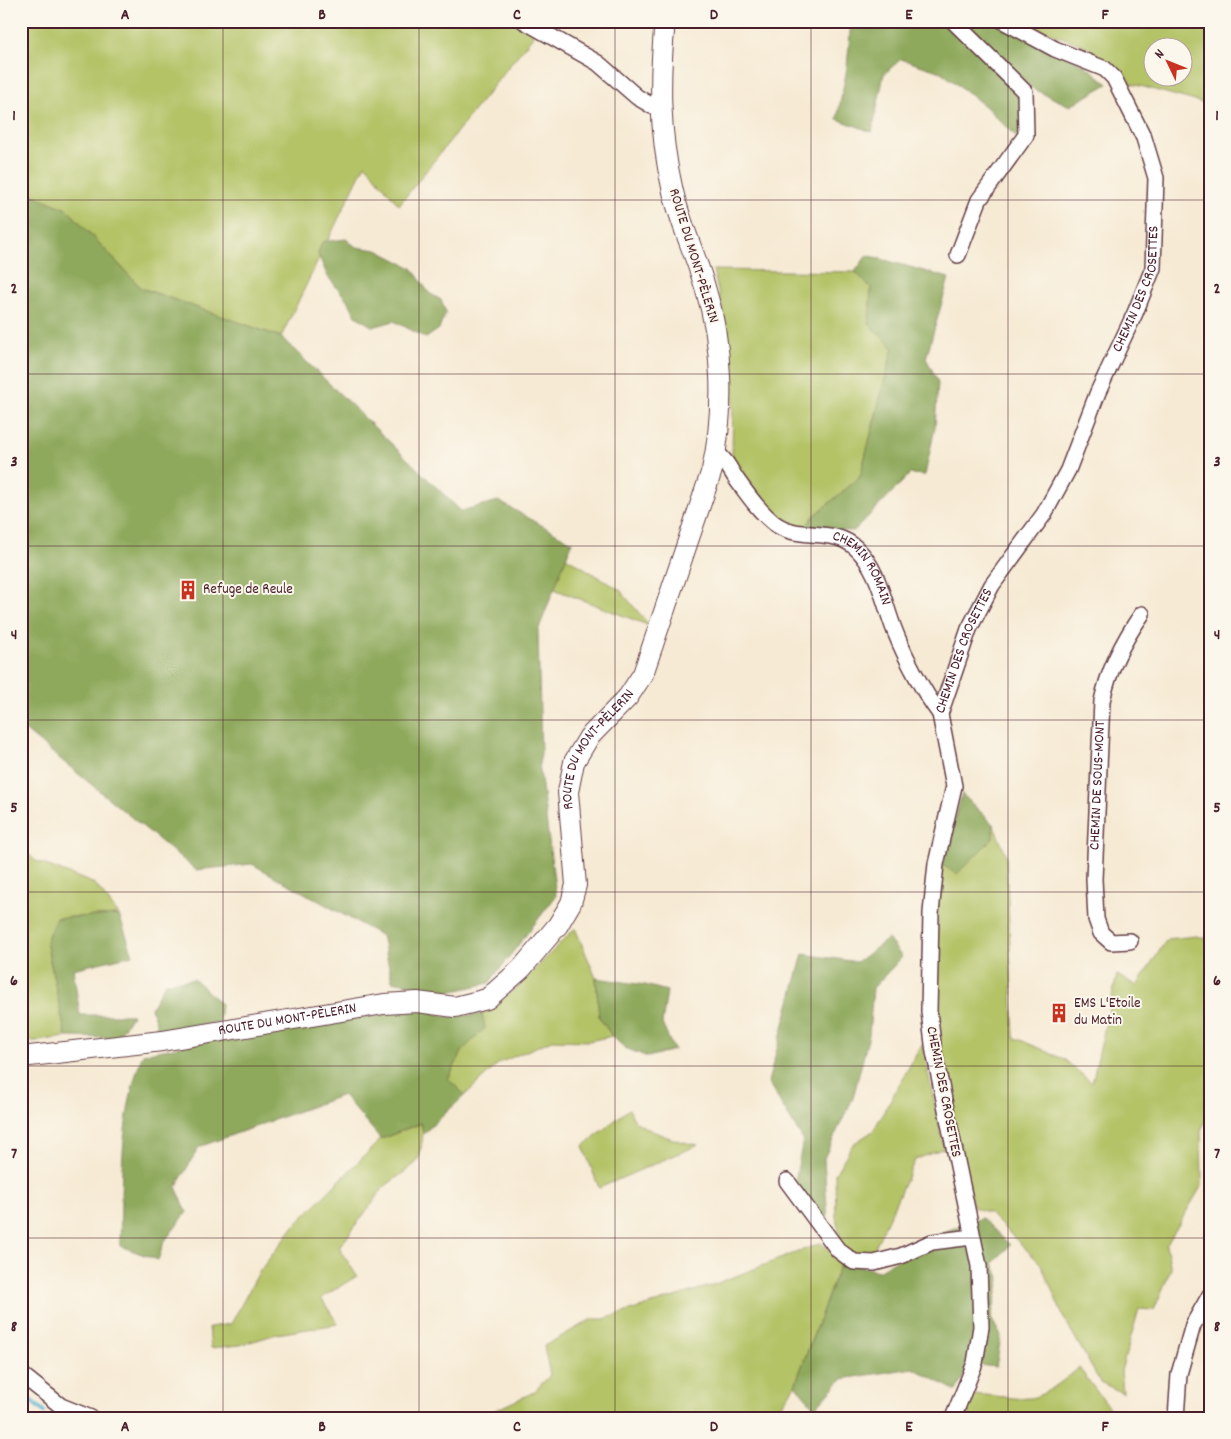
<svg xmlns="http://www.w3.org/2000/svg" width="1231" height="1439" font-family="Dekko,sans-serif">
	<rect width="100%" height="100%" fill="#fbf7ec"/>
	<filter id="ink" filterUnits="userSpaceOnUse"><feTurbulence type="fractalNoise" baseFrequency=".02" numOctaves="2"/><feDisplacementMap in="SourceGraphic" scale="10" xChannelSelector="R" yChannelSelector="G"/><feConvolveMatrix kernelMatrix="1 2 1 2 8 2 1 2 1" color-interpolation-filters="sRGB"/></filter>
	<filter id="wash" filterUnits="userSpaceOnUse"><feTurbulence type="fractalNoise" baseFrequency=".0096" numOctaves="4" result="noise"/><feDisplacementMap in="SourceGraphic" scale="20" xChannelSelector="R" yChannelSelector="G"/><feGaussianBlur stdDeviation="1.12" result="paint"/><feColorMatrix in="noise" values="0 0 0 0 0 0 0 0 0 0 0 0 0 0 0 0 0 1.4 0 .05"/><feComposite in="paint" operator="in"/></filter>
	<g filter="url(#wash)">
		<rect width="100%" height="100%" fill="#f6ead4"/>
		<path fill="#b3c366" stroke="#7e7148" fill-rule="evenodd" d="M 21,21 L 517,21 L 532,30 L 533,36 L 399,205 L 365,164 L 281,337 L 141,288 L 67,209 L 21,190 Z
			M 1018,21 L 1210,21 L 1210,105 L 1129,83 L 1085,46 ZM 1154,48 L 1184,48 L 1184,78 L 1154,78 Z
			M 713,270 L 855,272 L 871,288 L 869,324 L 893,348 L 860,477 L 813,517 L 804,530 L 788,525 L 762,506 L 732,463 L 733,387 L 724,315 Z
			M 566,557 L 620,590 L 650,626 L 554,589 Z
			M 993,824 L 1006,855 L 1014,1037 L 1065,1060 L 1092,1083 L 1117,975 L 1137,986 L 1167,939 L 1196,936 L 1210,939 L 1210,1107 L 1201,1131 L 1202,1185 L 1166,1246 L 1171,1269 L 1154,1310 L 1139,1309 L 1121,1371 L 1123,1393 L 1100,1382 L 1063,1316 L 1041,1264 L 989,1213 L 973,1207 L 941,1060 L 937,1017 L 937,964 L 938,898 L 942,865 L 993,838 Z
			M 21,848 L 36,861 L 95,884 L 119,915 L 56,918 L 46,941 L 66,1037 L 21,1043 Z
			M 575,928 L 596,978 L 599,1017 L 612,1036 L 589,1041 L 552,1040 L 499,1063 L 465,1095 L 448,1079 L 463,1050 L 484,1028 L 482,1014 L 519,986 Z
			M 922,1044 L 944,1148 L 915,1160 L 872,1254 L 855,1256 L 842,1247 L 836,1217 L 835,1174 L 853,1144 L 873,1131 Z
			M 629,1109 C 631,1112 632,1117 635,1120 C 645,1131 682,1143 698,1145 L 599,1188 L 583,1146 Z
			M 422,1123 L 423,1134 L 420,1155 L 415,1164 L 384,1187 L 339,1248 L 357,1276 L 321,1298 L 338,1324 L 277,1334 L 240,1345 L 211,1348 L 209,1327 L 231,1324 L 259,1272 L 294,1226 L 381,1139 Z
			M 821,1243 L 841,1261 L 795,1385 L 773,1418 L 487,1418 L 489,1413 L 534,1392 L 550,1375 L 544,1346 L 592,1319 L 604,1319 L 710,1286 Z
			M 1079,1368 L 1117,1418 L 960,1418 L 968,1395 C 989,1393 1010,1400 1030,1398 C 1045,1396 1068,1377 1079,1368 Z"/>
		<path fill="#8ea95b" stroke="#6c6443" d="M 851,21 L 947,21 L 1020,94 L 1023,131 L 1016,137 L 985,106 L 941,72 L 901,59 L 884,74 L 872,132 L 837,119 L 847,68 Z
			M 960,21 L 998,21 L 1085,65 L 1108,84 L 1070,106 L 1033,89 Z
			M 21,190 L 67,209 L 141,288 L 281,337 L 461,511 L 498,501 L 572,542 L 538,631 L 541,755 L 539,763 L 556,896 L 489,983 L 449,992 L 392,981 L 382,936 L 252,864 L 196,870 L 21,727 Z
			M 346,239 L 356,247 L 377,250 L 412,268 L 429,293 L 441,300 L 446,312 L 439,329 L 426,338 L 394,321 L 373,327 L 356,316 L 349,302 L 328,277 L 318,254 L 322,242 Z
			M 867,255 L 949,278 L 926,358 L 938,382 L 935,427 L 925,475 L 910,474 L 854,531 L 804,530 L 813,517 L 860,477 L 893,348 L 869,324 L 871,288 L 855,272 Z
			M 962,794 L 993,824 L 993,838 L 957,874 L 942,865 Z
			M 119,915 L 133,955 L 73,969 L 80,1015 L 132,1015 L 117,1038 L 66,1037 L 46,941 L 56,918 Z
			M 888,939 L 902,957 L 873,988 L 869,1035 L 853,1098 L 824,1158 L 828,1225 L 794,1187 L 803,1140 L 768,1082 L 803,954 L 857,962 Z
			M 596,978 L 645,985 L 667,991 L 662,1024 L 674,1050 L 648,1057 L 625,1048 L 612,1036 L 599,1017 Z
			M 194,979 L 221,1004 L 219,1022 L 159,1032 L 151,1008 L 165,983 Z
			M 419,1009 L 449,1017 L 482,1014 L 485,1028 L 463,1050 L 448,1079 L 465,1095 L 423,1134 L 421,1123 L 381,1139 L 343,1095 L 199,1147 L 176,1187 L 187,1212 L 164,1242 L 158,1260 L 120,1246 C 122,1183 119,1114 143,1054 L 233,1036 Z
			M 982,1218 L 1010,1245 L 993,1263 L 1000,1280 L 991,1318 L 1001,1336 L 996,1367 L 970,1364 L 956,1391 L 913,1368 L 842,1379 L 815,1408 L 795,1385 L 841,1261 L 878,1271 L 943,1232 Z"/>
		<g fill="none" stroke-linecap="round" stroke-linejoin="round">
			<path stroke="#53afd1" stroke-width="4.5" d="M 21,1392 L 44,1412"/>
		</g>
	</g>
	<g filter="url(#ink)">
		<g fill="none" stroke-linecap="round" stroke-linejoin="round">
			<defs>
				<g id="minor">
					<path d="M 524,21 L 598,63 L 637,97 L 654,107 L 660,107"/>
					<path d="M 953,21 L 1025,92 L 1026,135 L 979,200 L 958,255"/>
					<path id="s1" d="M 716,453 C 726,459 730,470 737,480 C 748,495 759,511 774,523 C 799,542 833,526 856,548 C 880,570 884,606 896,634 C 906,659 924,693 940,714"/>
					<path id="s2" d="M 1130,941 L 1111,942 L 1101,933 L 1096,919 L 1094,879 L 1102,701 C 1109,668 1123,641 1142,614"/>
					<path d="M 787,1181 L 838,1250 L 854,1262 L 874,1263 L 901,1256 L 932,1242 L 972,1237"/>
					<path d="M 21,1374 L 61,1406 L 91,1418"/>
					<path id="s3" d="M 953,1418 L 975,1363 L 981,1327 L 979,1266 L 934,1052 L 929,1011 L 931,913 L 936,864 L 954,786 L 940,714 L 969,629 L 992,585 L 1044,514 L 1068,470 L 1098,392 L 1135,313 L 1153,268 L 1156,178 L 1144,138 L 1114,78 L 1105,69 L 1055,49 L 1003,21"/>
					<path d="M 1176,1418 L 1179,1374 L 1193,1325 L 1210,1295"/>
				</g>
				<g id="tertiary">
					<path id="s4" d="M 21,1057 L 162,1041 L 384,1004 L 417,1002 L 455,1007 L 487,999 L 521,969 L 558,925 L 571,903 L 576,885 L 568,792 L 574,762 L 589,737 L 628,697 L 643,674 L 712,470 C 725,412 723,344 705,287 C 695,253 679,221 672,187 C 659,131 659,78 665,21"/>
				</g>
			</defs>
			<use href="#minor" stroke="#643d44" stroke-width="18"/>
			<use href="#tertiary" stroke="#643d44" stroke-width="22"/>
			<use href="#minor" stroke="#fff" stroke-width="15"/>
			<use href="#tertiary" stroke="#fff" stroke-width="20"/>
		</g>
	</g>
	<path fill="none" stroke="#4a1f2b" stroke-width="1" stroke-opacity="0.55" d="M 223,21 L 223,1418M 419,21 L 419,1418M 615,21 L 615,1418M 811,21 L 811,1418M 1008,21 L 1008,1418M 21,200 L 1210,200M 21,374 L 1210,374M 21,546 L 1210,546M 21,720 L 1210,720M 21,892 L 1210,892M 21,1066 L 1210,1066M 21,1238 L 1210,1238"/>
	<defs>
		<symbol id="building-bare" viewBox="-9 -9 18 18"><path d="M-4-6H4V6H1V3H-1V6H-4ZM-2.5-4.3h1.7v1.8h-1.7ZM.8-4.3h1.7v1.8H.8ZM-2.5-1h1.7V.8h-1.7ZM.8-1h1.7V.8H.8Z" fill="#c8321e" stroke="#fbf7ec" stroke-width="2.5" paint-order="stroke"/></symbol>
	</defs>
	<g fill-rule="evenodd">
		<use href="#building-bare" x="174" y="576" width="28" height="28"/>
		<use href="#building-bare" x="1045" y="999" width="28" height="28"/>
	</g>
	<g text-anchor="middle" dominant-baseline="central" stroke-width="4" stroke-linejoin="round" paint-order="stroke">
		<g font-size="15" fill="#4a1f2b" stroke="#fbf7ec">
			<text transform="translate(693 256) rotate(73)">ROUTE DU MONT-PÈLERIN</text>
			<text stroke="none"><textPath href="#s3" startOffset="1190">CHEMIN DES CROSETTES</textPath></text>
			<text stroke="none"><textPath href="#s1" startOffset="198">CHEMIN ROMAIN</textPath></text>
			<text stroke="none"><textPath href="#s3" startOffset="785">CHEMIN DES CROSETTES</textPath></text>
			<text stroke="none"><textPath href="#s4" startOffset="764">ROUTE DU MONT-PÈLERIN</textPath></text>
			<text stroke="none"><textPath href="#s2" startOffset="181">CHEMIN DE SOUS-MONT</textPath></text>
			<text stroke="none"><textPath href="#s4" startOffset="269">ROUTE DU MONT-PÈLERIN</textPath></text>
			<text transform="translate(943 1092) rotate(79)">CHEMIN DES CROSETTES</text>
		</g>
		<g font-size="15" fill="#4a1f2b" stroke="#fbf7ec" text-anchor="start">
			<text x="203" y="590">Refuge de Reule</text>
			<text x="1074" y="1004">EMS L'Etoile<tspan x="1074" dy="17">du Matin</tspan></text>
		</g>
	</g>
	<rect width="1231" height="1439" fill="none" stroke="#fbf7ec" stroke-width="55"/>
	<g transform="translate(1168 62) rotate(313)"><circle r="24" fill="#fbf7ec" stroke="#b4a19f"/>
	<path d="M0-4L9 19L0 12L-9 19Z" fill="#c8321e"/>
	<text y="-8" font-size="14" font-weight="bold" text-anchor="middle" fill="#4a1f2b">N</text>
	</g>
	<rect x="28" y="28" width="1176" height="1384" fill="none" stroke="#4a1f2b" stroke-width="2"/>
	<g font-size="16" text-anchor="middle" font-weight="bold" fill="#4a1f2b">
		<text x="125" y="19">A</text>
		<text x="322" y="19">B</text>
		<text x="517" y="19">C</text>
		<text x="714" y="19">D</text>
		<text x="909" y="19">E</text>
		<text x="1105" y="19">F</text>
		<text x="14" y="120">1</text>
		<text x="1217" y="120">1</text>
		<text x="14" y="293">2</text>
		<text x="1217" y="293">2</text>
		<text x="14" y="466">3</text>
		<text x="1217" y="466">3</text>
		<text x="14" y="639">4</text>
		<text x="1217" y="639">4</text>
		<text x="14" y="812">5</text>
		<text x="1217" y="812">5</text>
		<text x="14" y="985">6</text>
		<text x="1217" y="985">6</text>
		<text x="14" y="1158">7</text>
		<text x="1217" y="1158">7</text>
		<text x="14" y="1331">8</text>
		<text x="1217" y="1331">8</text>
		<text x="125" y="1431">A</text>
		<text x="322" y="1431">B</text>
		<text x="517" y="1431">C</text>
		<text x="714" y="1431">D</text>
		<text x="909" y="1431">E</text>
		<text x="1105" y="1431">F</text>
	</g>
</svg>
